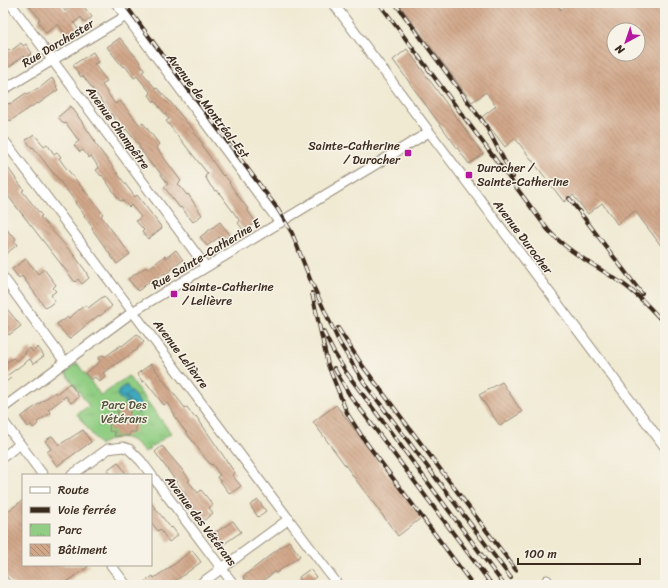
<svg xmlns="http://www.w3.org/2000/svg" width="668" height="588" font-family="Sriracha,sans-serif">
	<defs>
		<pattern id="park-tufts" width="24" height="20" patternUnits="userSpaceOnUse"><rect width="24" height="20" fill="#91ce83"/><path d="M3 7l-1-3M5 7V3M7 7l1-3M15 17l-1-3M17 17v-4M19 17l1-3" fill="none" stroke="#7eb171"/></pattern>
		<pattern id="water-waves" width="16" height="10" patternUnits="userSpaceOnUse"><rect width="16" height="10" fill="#3fa9bf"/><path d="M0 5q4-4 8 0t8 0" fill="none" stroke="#368a9b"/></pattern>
		<pattern id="building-back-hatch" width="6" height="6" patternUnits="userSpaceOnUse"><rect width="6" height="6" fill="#d1a78a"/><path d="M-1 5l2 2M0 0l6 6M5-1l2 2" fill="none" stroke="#ab8870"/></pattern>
	</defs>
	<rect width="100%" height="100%" fill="#f7f3e8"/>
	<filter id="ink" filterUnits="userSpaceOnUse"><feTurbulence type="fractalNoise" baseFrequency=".025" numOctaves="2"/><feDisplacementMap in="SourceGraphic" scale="8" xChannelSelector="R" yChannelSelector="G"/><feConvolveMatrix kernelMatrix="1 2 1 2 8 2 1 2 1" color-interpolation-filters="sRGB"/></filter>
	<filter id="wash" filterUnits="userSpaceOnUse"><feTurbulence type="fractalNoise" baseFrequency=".012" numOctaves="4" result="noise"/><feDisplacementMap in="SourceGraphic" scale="16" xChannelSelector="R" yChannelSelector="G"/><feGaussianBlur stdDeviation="0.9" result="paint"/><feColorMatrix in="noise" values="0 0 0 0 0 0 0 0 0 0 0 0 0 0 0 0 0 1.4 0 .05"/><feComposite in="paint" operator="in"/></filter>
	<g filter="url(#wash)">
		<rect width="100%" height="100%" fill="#f0ead3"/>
		<path fill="url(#park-tufts)" stroke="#667c50" d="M 77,363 L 101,396 L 128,376 L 171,433 L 145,452 C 130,435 120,433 100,445 L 77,414 L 89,406 L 65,372 Z"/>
		<path fill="url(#water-waves)" stroke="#3d6a6e" d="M 126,385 L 144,408 L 138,413 L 126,397 L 125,397 L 129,403 L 125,405 L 124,401 L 118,397 L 117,394 L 119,390 L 122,392 L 120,389 Z"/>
		<g id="blocks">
			<path fill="url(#building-back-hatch)" fill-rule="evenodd" d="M 27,3 L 60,3 L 65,11 L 75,3 L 81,3 L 92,17 L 85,23 L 81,17 L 74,23 L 78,29 L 67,37 L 58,24 L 46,33 L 38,21 L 40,19 Z
				M 398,3 L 556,3 L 561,10 L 569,3 L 665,3 L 665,251 L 635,211 L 617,224 L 602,203 L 588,214 L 573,195 L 564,202 L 515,138 L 505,147 L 482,117 L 496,106 L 486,92 L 472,102 ZM 614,30 L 638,30 L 638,54 L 614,54 Z
				M 120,38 L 136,57 L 145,70 L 142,72 L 156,89 L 157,88 L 167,99 L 168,99 L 187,123 L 188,123 L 194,131 L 194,132 L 203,144 L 202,146 L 211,158 L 211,159 L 223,176 L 224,175 L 230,182 L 229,183 L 248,209 L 247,210 L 256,222 L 244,231 L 238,223 L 240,221 L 217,190 L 215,191 L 210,185 L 205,176 L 208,174 L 166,121 L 169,119 L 155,101 L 154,102 L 149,95 L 151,93 L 137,76 L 134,78 L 125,66 L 123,67 L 107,47 Z
				M 21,43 L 23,46 L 26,44 L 32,53 L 25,58 L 23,56 L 9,67 L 8,66 L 3,70 L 3,54 L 9,49 L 11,51 Z
				M 407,49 L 483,154 L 469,164 L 393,60 Z
				M 93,52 L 99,62 L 94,64 L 107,81 L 102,85 L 115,104 L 120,101 L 140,125 L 143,123 L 159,144 L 156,147 L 181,181 L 178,184 L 187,195 L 188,194 L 202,215 L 193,222 L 181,207 L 180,208 L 164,187 L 168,184 L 155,166 L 153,167 L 139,147 L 140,146 L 126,129 L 124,131 L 83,76 L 81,77 L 73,65 Z
				M 52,78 L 57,86 L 56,87 L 58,90 L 38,104 L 37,103 L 10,121 L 3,111 L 3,108 L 9,103 L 10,104 L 26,93 L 27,95 L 38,88 L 38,89 Z
				M 71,106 L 95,141 L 94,142 L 135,197 L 137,195 L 162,228 L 148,239 L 142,232 L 144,230 L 136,221 L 141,217 L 131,205 L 129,207 L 122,200 L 120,201 L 102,175 L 101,176 L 96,170 L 99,168 L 91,156 L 89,158 L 83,150 L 80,152 L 74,145 L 79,141 L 66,123 L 64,124 L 58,117 Z
				M 34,134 L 44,146 L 47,144 L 54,154 L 57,152 L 61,157 L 59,158 L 63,164 L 97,206 L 103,214 L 101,216 L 130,254 L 117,264 L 92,229 L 93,228 L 84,216 L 85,215 L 75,203 L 76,202 L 33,147 L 32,148 L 26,140 Z
				M 3,161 L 24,190 L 22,191 L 42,216 L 40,217 L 74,255 L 87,273 L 86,273 L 89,278 L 82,284 L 78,279 L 75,282 L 5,192 L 7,190 L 3,185 Z
				M 220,222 L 230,235 L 221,241 L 219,237 L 207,246 L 200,237 Z
				M 3,224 L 11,235 L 12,234 L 16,239 L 14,241 L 17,245 L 6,254 L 3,249 Z
				M 176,250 L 183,260 L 166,274 L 165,273 L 150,283 L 149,282 L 138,291 L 128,279 L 146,267 L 148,269 L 165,256 L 166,258 Z
				M 26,259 L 38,274 L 44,269 L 56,285 L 53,288 L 56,291 L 51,295 L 55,301 L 46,308 L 22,276 L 19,278 L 12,269 Z
				M 104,296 L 112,306 L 100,316 L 99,315 L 69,339 L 57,324 L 62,320 L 63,321 L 68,317 L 69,318 L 85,305 L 88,308 Z
				M 3,304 L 21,326 L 9,335 L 5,330 L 8,327 L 3,322 Z
				M 137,334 L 144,342 L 137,348 L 138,349 L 103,373 L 106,377 L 99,382 L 95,377 L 91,380 L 85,373 L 100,362 L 98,358 L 103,355 L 105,357 L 121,345 L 122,346 Z
				M 38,347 L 44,356 L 33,364 L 30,359 L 8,375 L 11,378 L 3,384 L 3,365 L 13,358 L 16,361 L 26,353 L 25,352 L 30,348 L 33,352 Z
				M 151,364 L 185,408 L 187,407 L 194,417 L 196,416 L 235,473 L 232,475 L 241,486 L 230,494 L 217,477 L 220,475 L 212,464 L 211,465 L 205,458 L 174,416 L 175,415 L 167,403 L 164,405 L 145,381 L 143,382 L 137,374 Z
				M 502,382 L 522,412 L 500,426 L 479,395 Z
				M 70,383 L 79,397 L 71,403 L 66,396 L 48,410 L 51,413 L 37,422 L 38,424 L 33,428 L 31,425 L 28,427 L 21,417 L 55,392 L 56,394 Z
				M 336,405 L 421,518 L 398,536 L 313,422 Z
				M 124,407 L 130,410 L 130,421 L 136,421 L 136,432 L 130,432 L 129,436 L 114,436 L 115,432 L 109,431 L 110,420 L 118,421 L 118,409 Z
				M 83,430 L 91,442 L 57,466 L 47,452 L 51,449 L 45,441 L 52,436 L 59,445 Z
				M 162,446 L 184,472 L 190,480 L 188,481 L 198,493 L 201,490 L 213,505 L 209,508 L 213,513 L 203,521 L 184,497 L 186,495 L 155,452 Z
				M 118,462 L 127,475 L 110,475 L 107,470 Z
				M 23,500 L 23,565 L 90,565 L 63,585 L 13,585 L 3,572 L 3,515 Z
				M 258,500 L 266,511 L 258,517 L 250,505 Z
				M 151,503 L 171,528 L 172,527 L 178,535 L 169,542 L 160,529 L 158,531 L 151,522 Z
				M 233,521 L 241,532 L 221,546 L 213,534 Z
				M 289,541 L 300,556 L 276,573 L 274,572 L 258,585 L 250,585 L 243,577 L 269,556 Z
				M 192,550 L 201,562 L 181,577 L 169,585 L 140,585 L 153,576 L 154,578 L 176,563 Z
				M 310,569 L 316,577 L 304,585 L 299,577 Z"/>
		</g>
	</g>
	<g filter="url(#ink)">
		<use href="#blocks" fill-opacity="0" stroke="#968a78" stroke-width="1"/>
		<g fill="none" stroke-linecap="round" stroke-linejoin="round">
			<defs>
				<path id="minor" d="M 10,3 L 206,267
					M 116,3 L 280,223
					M 333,3 L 665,447
					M 3,90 L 126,16
					M 3,139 L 338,585
					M 3,277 L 65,362
					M 3,408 L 134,311 L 429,132
					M 3,421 L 43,475
					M 3,457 L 20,444
					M 72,475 L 108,449 L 123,447 L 129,449 L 141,461 L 234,585
					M 111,565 L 126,585
					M 547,580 L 550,585
					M 199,585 L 289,519"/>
			</defs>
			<use href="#minor" stroke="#968a78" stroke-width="11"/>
			<use href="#minor" stroke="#fff" stroke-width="9"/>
			<defs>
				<path id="rail" d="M 124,3 L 277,208 L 292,233 L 310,279 L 339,342 L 363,381 L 511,578
					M 379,3 L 548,230 C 569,253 597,266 623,284 C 639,295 652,310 665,324
					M 395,3 L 486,126 L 513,177
					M 569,198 L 642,294
					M 312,293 L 328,365 L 347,413 L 365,441 L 473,585
					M 338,328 L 362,365 L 516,570
					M 323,331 L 333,351 L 346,372 L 504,585
					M 334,368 L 349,394 L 492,585"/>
			</defs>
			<use href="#rail" stroke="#3b2a1e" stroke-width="4"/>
			<use href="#rail" stroke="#f7f3e8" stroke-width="2.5" stroke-dasharray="8" stroke-linecap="butt"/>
		</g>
	</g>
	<g fill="#b5179e" stroke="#f7f3e8" stroke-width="1.5">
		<rect x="404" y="149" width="8" height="8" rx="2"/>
		<rect x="465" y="171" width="8" height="8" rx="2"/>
		<rect x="170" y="290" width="8" height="8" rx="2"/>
	</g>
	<g text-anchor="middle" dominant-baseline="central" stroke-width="3" stroke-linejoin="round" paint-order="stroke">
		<g font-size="12" fill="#3b2a1e" stroke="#f7f3e8">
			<text transform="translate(58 43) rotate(-31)">Rue Dorchester</text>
			<text transform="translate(208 106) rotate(53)">Avenue de Montréal-Est</text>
			<text transform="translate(118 128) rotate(54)">Avenue Champêtre</text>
			<text transform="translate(523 237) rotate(53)">Avenue Durocher</text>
			<text transform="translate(206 254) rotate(-31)">Rue Sainte-Catherine E</text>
			<text transform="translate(181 354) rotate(53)">Avenue Lelièvre</text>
			<text transform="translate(201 521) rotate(53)">Avenue des Vétérans</text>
		</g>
		<g font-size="12" fill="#3b2a1e" stroke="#f7f3e8" text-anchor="start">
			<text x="400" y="146" text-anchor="end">Sainte-Catherine<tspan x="400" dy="14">/ Durocher</tspan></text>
			<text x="477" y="168">Durocher /<tspan x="477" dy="14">Sainte-Catherine</tspan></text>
			<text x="182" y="287">Sainte-Catherine<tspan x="182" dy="14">/ Lelièvre</tspan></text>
		</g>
		<g font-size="12" fill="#505337" stroke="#f7f3e8">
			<text x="124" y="405">Parc Des<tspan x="124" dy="14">Vétérans</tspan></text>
		</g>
	</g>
	<rect width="668" height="588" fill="none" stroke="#f7f3e8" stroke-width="16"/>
	<rect x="22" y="474" width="130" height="92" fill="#f7f3e8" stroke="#aca397"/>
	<rect x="30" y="487" width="20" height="6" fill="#ffffff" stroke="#aca397"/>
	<text x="58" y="494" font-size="12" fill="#3b2a1e">Route</text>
	<rect x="30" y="507" width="20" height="6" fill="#3b2a1e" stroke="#aca397"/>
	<text x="58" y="514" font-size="12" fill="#3b2a1e">Voie ferrée</text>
	<rect x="30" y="524" width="20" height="12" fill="url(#park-tufts)" stroke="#aca397"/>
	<text x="58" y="534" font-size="12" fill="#3b2a1e">Parc</text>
	<rect x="30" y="544" width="20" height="12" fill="url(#building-back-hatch)" stroke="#aca397"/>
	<text x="58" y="554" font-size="12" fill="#3b2a1e">Bâtiment</text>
	<g transform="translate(626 42) rotate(220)"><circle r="19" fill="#f7f3e8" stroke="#aca397"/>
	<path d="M0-3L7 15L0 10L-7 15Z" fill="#b5179e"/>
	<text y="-6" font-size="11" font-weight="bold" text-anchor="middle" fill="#3b2a1e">N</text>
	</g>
	<path d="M518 558v6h122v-6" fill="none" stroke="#3b2a1e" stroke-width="2"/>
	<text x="524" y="558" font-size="12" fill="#3b2a1e" stroke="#f7f3e8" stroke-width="3" paint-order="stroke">100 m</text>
</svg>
